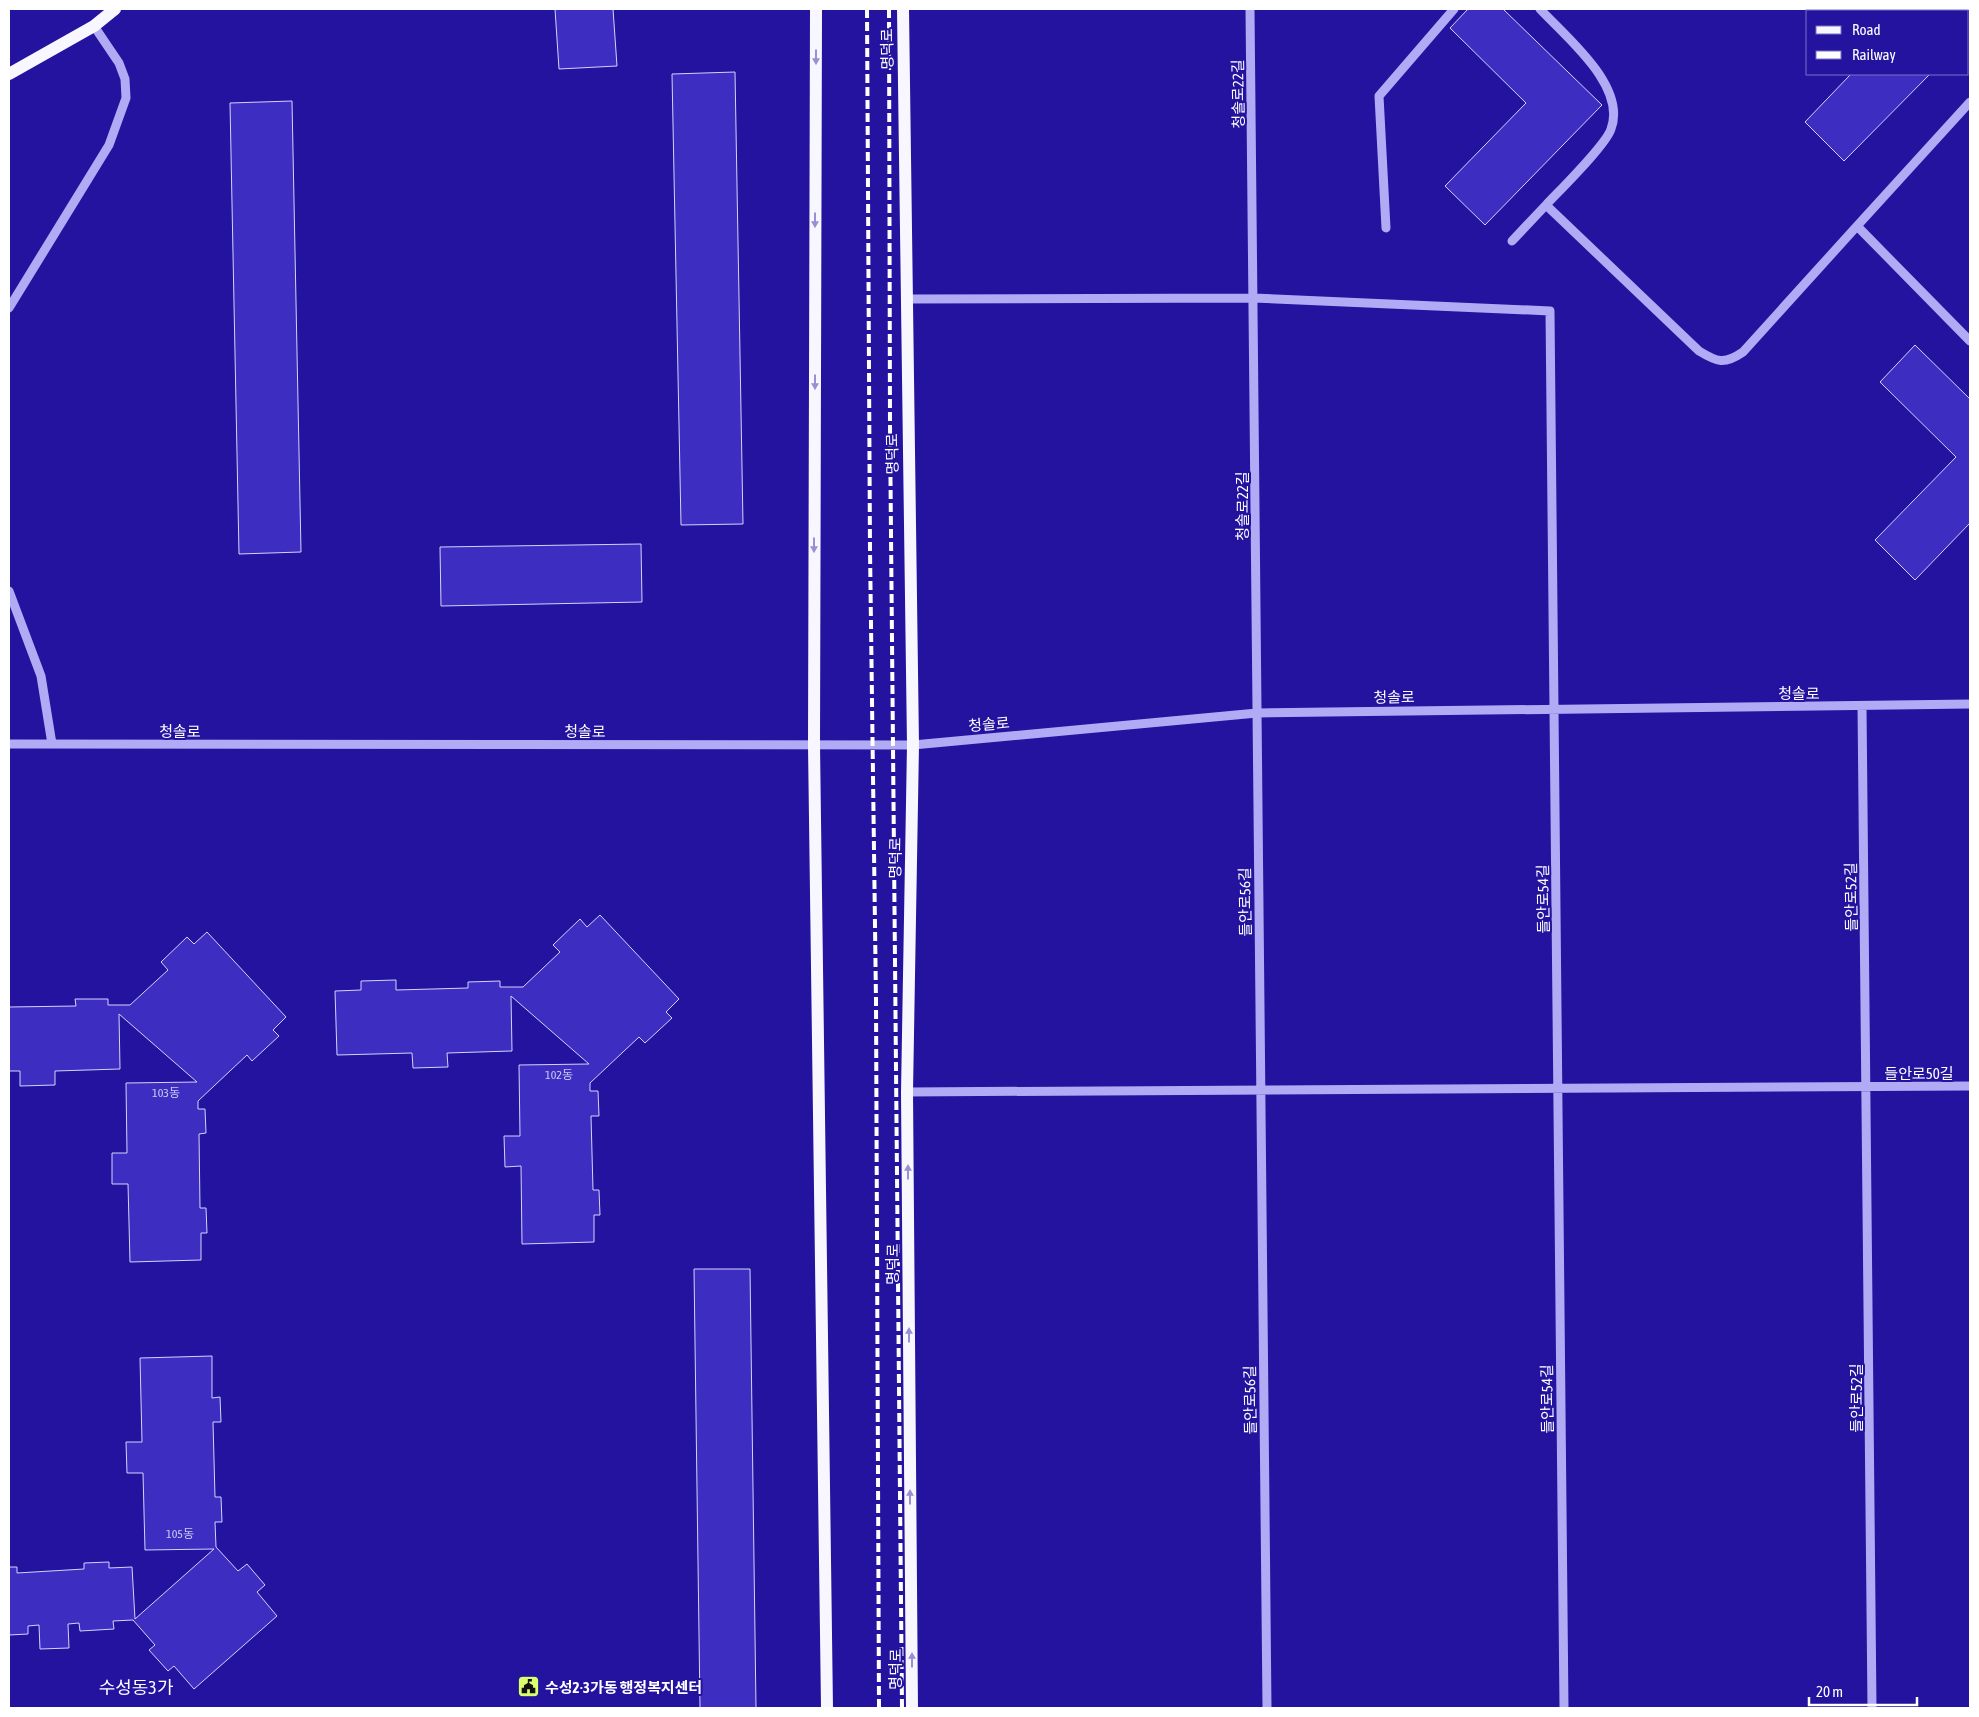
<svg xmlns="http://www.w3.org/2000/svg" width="1979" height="1717" font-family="'Asap Condensed','Noto Sans KR',sans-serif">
	<rect width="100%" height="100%" fill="#23139e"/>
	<path fill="#3d2ec1" stroke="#d6d2fd" d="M 555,9 L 613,9 L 617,66 L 559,69 Z
		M 1468,9 L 1503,9 L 1602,105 L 1485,225 L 1445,186 L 1526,103 L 1450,28 Z
		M 1855,9 L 1928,9 L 1931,11 L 1858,11 Z
		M 735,72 L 743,524 L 681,525 L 672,74 Z
		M 1851,74 L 1930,74 L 1844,161 L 1805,122 Z
		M 292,101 L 301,552 L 239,554 L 230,103 Z
		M 1915,345 L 1970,399 L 1970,523 L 1915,580 L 1875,540 L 1956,457 L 1880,382 Z
		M 641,544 L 642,602 L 441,606 L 440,547 Z
		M 600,915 L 679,999 L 666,1012 L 672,1018 L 645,1043 L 639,1037 L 590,1083 L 590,1091 L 598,1091 L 599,1116 L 591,1116 L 593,1190 L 599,1190 L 600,1215 L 594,1215 L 594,1242 L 522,1244 L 521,1166 L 505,1167 L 504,1136 L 520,1136 L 519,1065 L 589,1064 L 511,996 L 512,1051 L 447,1053 L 448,1067 L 413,1068 L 412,1053 L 337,1055 L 335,991 L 361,990 L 361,981 L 396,980 L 396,990 L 468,988 L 468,982 L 500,981 L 500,987 L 523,987 L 560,952 L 553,945 L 580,919 L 587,927 Z
		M 207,932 L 286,1017 L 273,1030 L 279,1036 L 252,1061 L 247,1055 L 198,1101 L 198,1109 L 205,1109 L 206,1133 L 199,1134 L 200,1208 L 206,1208 L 207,1233 L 201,1233 L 201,1260 L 130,1262 L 128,1184 L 112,1184 L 112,1153 L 127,1153 L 126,1083 L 197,1082 L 119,1014 L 120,1069 L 55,1071 L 55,1085 L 20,1086 L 20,1071 L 9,1071 L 9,1007 L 76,1006 L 75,999 L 108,999 L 108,1005 L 130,1005 L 168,970 L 161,962 L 187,937 L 194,944 Z
		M 694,1269 L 750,1269 L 756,1708 L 700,1708 Z
		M 212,1356 L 212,1398 L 220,1397 L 221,1422 L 213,1422 L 215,1497 L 221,1497 L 222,1522 L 215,1522 L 216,1547 L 238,1571 L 247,1564 L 265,1585 L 257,1592 L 277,1616 L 194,1689 L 174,1666 L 168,1671 L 149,1650 L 155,1645 L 133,1620 L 113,1621 L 114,1629 L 80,1631 L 79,1623 L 68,1624 L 69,1648 L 40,1649 L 39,1625 L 28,1626 L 28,1634 L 9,1635 L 9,1567 L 17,1567 L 17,1573 L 84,1569 L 84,1563 L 109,1562 L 109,1568 L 132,1567 L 135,1619 L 214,1549 L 145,1550 L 143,1473 L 127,1473 L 126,1442 L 142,1442 L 140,1358 Z"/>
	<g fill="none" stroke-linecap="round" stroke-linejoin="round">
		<path stroke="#b1aaf4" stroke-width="9" d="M 1250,9 L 1267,1708
			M 1540,9 C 1567,38 1627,86 1611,129 C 1606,145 1560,190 1546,205 L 1699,351 C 1717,362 1724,365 1743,352 L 1857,226
			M 1970,102 L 1857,226 L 1970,341
			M 1386,228 L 1379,96 L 1454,9
			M 1512,241 L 1546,205
			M 906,299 L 1254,298 L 1550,311 L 1564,1708
			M 9,308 L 109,145 L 126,98 L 125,79 L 119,63 L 94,26
			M 9,591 L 41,676 L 52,744
			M 1862,706 L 1872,1708
			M 9,744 L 913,745 L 1257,713 L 1970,704
			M 907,1092 L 1970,1086"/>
		<path stroke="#f8f7ff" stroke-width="12" d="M 816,9 L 814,745 L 827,1708
			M 903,9 L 913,745 L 907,1092 L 912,1708
			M 9,74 L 94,26 L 115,9"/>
		<path stroke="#fff" stroke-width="4" stroke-dasharray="9 4" stroke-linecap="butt" d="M 867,9 L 870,549 L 876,1001 L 879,1708
			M 889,9 L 890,427 L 902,1708"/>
	</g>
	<defs><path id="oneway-solid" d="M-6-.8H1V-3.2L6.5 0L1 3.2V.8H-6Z" transform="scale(1.25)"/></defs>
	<g fill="#9890d3">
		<use href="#oneway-solid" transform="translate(816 57) rotate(90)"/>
		<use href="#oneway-solid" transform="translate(815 220) rotate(90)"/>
		<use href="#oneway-solid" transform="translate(815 382) rotate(90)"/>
		<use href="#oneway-solid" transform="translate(814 545) rotate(90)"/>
		<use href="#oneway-solid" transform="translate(908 1172) rotate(-90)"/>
		<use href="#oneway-solid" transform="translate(909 1335) rotate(-90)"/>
		<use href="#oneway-solid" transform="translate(910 1497) rotate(-90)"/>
		<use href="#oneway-solid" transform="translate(912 1660) rotate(-90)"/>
	</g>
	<defs>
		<symbol id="civic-square" viewBox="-11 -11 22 22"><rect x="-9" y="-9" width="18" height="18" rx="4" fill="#d9ff6d" stroke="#23139e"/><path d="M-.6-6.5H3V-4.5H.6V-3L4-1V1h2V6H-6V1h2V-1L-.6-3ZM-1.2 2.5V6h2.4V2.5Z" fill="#111"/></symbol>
	</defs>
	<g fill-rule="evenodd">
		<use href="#civic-square" x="516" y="1674" width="25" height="25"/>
	</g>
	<g text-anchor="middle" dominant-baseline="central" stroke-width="4" stroke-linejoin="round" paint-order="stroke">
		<g font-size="12" fill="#cecbf0">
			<text x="559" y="1075">102동</text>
			<text x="166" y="1093">103동</text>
			<text x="180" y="1534">105동</text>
		</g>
		<g font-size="15" fill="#fff" stroke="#23139e">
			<text transform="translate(887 49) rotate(-91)">명덕로</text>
			<text transform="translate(1238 94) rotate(-91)">청솔로22길</text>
			<text transform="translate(892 454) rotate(-91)">명덕로</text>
			<text transform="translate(1242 506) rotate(-90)">청솔로22길</text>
			<text x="1799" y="693">청솔로</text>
			<text transform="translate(1394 697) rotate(-1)">청솔로</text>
			<text transform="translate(989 724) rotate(-5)">청솔로</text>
			<text x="180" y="731">청솔로</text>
			<text x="585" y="731">청솔로</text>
			<text transform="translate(895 858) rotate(-89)">명덕로</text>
			<text transform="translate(1851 897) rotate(-91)">들안로52길</text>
			<text transform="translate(1543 899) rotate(-91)">들안로54길</text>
			<text transform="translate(1245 902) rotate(-91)">들안로56길</text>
			<text x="1919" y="1073">들안로50길</text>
			<text transform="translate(892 1264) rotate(-90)">명덕로</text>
			<text transform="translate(1856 1398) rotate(-90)">들안로52길</text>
			<text transform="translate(1547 1399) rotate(-91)">들안로54길</text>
			<text transform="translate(1250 1400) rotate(-91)">들안로56길</text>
			<text transform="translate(895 1669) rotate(-90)">명덕로</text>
		</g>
		<g font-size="15" font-weight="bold" fill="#fff" stroke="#23139e" text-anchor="start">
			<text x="545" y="1687">수성2·3가동 행정복지센터</text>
		</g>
		<g font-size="18" fill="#fff" stroke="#23139e">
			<text x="136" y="1687">수성동3가</text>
		</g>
	</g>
	<rect width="1979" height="1717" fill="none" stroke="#ffffff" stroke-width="20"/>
	<rect x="1806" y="10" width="162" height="65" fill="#23139e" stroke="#7b71c5"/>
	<rect x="1816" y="26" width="25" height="8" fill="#f8f7ff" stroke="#7b71c5"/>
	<text x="1852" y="35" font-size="15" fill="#ffffff">Road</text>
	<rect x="1816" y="51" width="25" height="8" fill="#ffffff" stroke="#7b71c5"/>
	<text x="1852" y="60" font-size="15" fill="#ffffff">Railway</text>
	<path d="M1809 1697v8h108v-8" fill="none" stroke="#ffffff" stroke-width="2.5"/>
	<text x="1816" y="1697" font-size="15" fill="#ffffff" stroke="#23139e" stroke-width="4" paint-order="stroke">20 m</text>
</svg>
